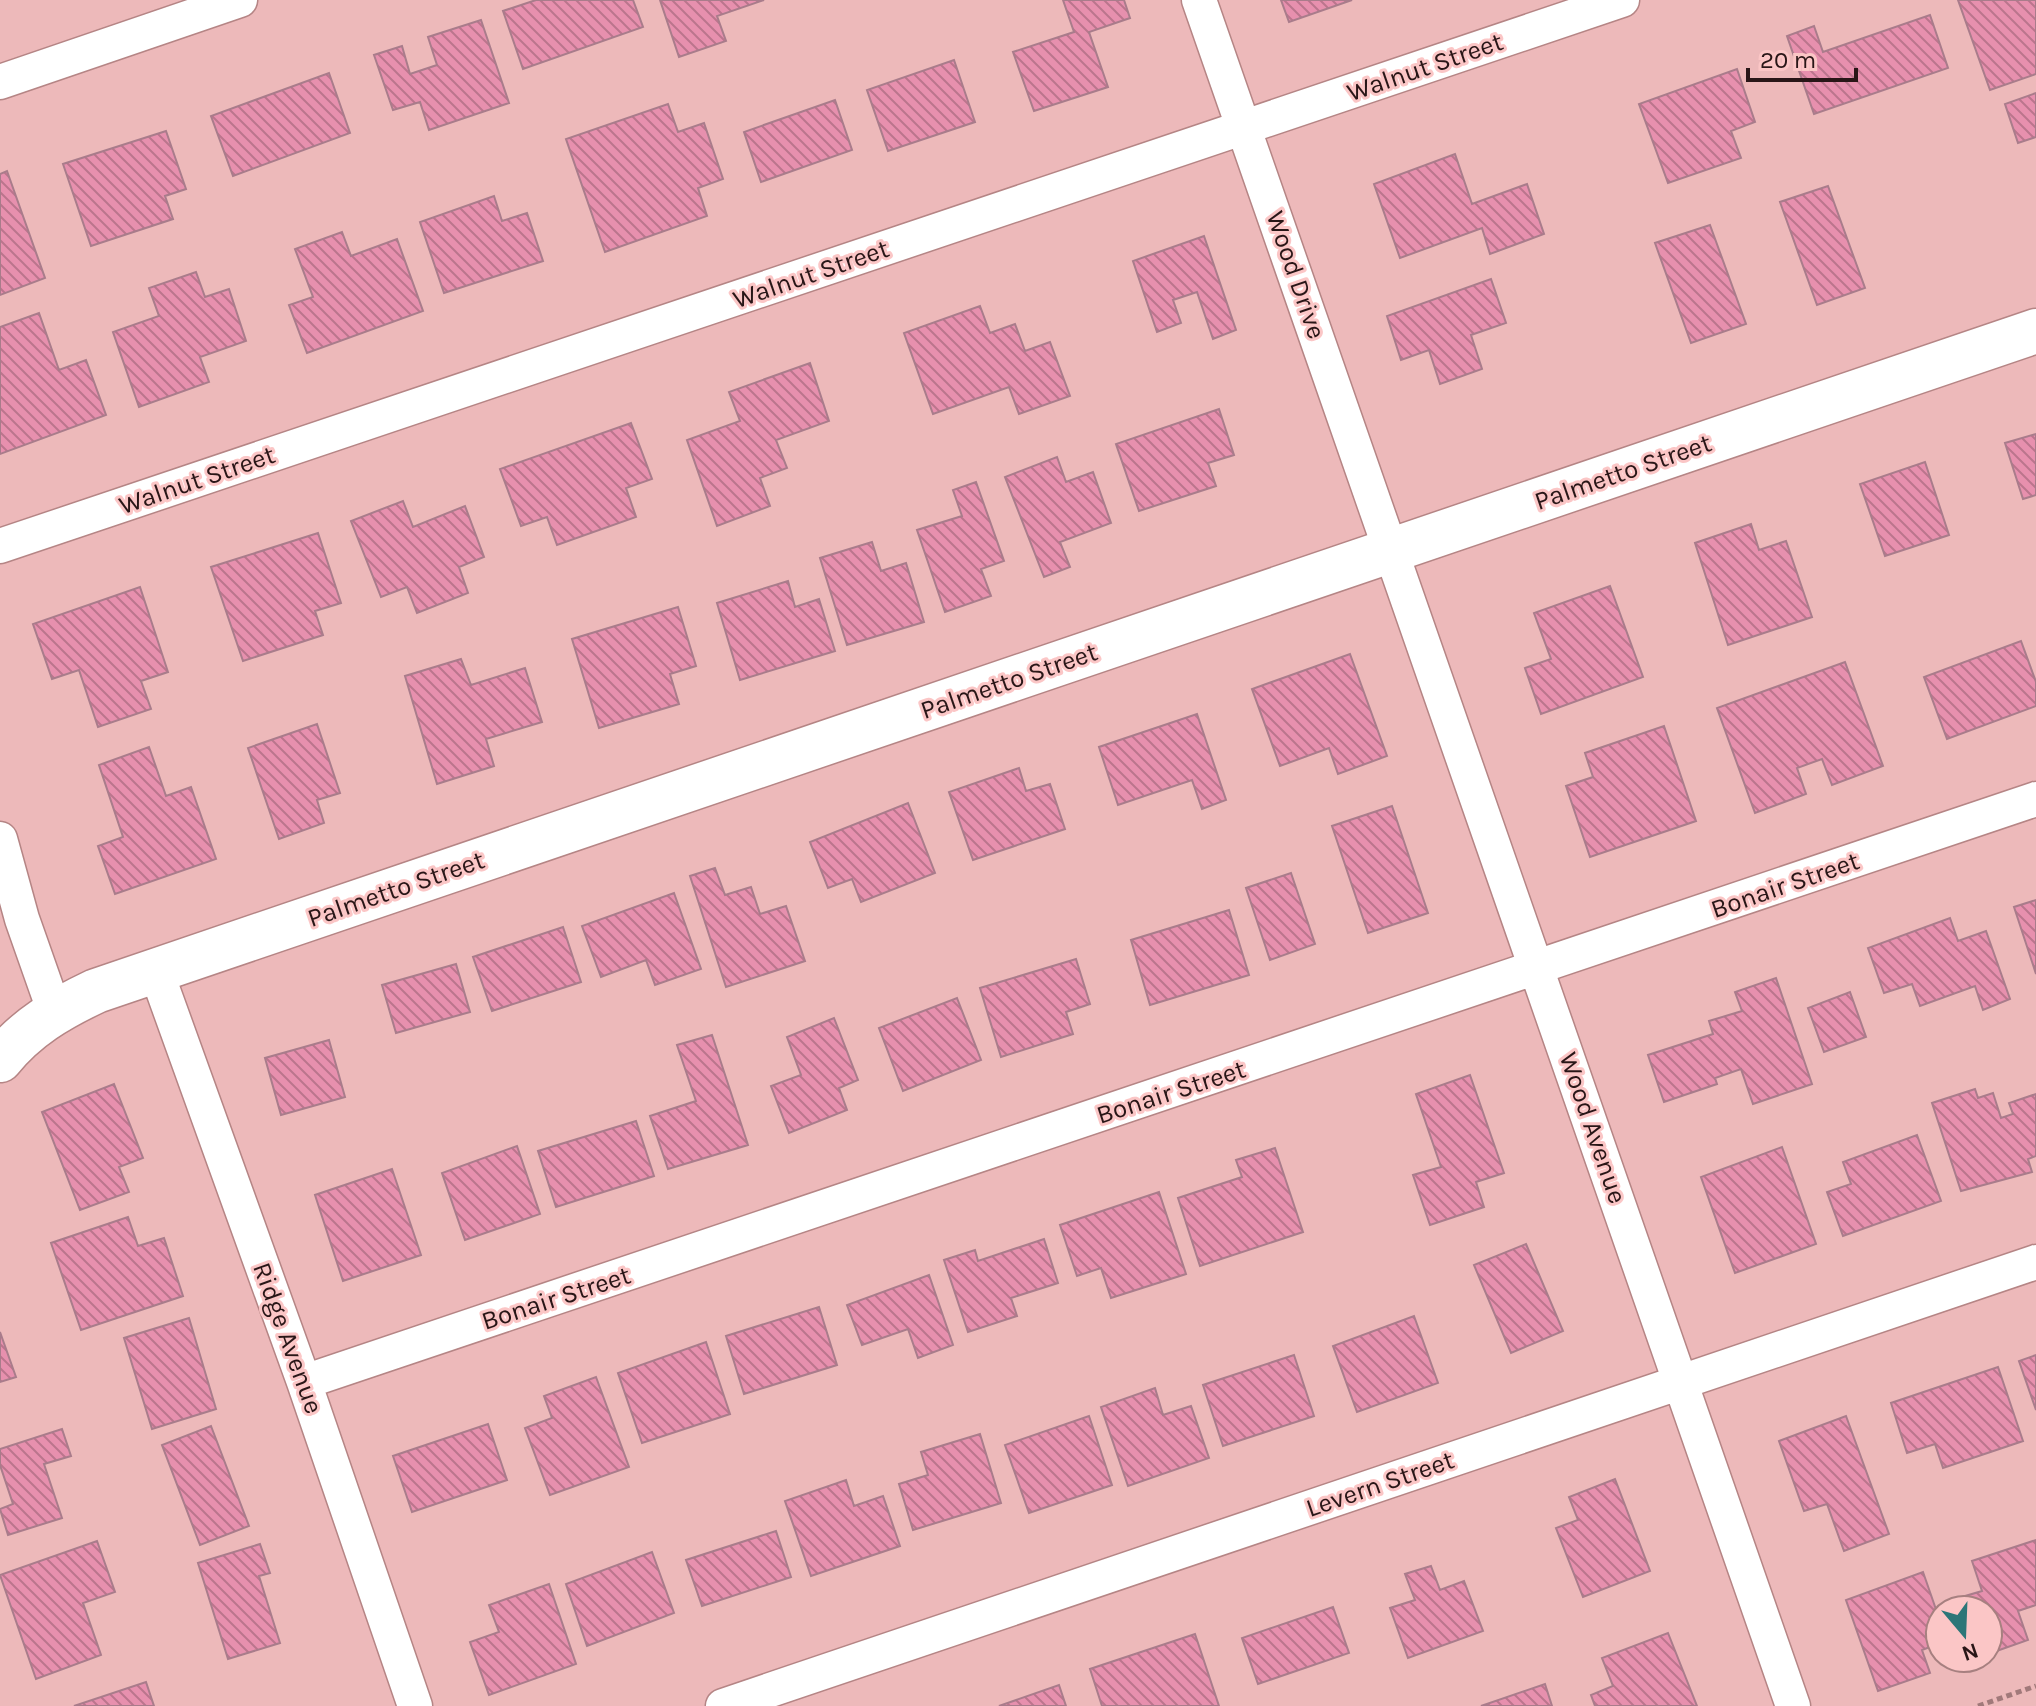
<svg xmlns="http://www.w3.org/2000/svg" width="2036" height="1706" font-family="Karla,sans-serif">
	<defs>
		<pattern id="building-back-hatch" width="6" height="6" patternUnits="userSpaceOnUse" patternTransform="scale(2)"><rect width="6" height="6" fill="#e790ae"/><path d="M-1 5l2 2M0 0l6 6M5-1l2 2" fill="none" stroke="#bb758d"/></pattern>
	</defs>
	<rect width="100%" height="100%" fill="#edb9ba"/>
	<path fill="url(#building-back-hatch)" stroke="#a97c8b" stroke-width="2" d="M 536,0 L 633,0 L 643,27 L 523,69 L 503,11 Z
		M 660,0 L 764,0 L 717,16 L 726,41 L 679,57 Z
		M 1063,0 L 1124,0 L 1130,18 L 1089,32 L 1108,87 L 1034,111 L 1013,52 L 1074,32 Z
		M 1281,0 L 1352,0 L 1289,22 Z
		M 1958,0 L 2036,0 L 2036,74 L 1990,90 Z
		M 1930,15 L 1948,68 L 1814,114 L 1787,36 L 1814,26 L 1823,52 Z
		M 481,20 L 509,103 L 429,130 L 420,102 L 393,110 L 374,55 L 402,46 L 410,74 L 437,65 L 428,37 Z
		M 954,60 L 975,122 L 888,151 L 867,90 Z
		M 1737,69 L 1755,122 L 1731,131 L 1741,158 L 1668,183 L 1639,104 Z
		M 329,73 L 350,133 L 233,176 L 211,116 Z
		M 2036,93 L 2036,137 L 2018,143 L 2005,104 Z
		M 835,100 L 852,150 L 761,182 L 744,132 Z
		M 668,104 L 678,132 L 704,123 L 723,179 L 698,188 L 707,216 L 605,252 L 566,139 Z
		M 166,131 L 186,189 L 165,196 L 173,219 L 91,246 L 63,164 Z
		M 1455,154 L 1472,204 L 1527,184 L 1544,234 L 1490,254 L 1482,228 L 1400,258 L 1374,184 Z
		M 7,171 L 45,278 L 0,295 L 0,174 Z
		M 1828,186 L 1865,288 L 1817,305 L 1780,202 Z
		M 494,196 L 502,221 L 527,213 L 543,261 L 444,293 L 420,222 Z
		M 1710,225 L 1746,324 L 1691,343 L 1655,243 Z
		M 342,232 L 351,256 L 397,239 L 423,311 L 307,353 L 289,305 L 313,297 L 295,249 Z
		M 1204,236 L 1236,330 L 1213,339 L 1197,292 L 1173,300 L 1181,323 L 1157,332 L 1133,261 Z
		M 196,272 L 205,297 L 229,289 L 246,341 L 200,357 L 209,382 L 139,407 L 113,332 L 159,316 L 149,288 Z
		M 1491,279 L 1506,323 L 1471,335 L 1482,369 L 1440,384 L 1429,350 L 1401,360 L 1387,316 Z
		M 980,306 L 990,333 L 1015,324 L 1025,351 L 1050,342 L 1070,396 L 1019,414 L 1009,387 L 933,414 L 904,333 Z
		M 39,313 L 59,370 L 86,360 L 106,415 L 0,454 L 0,327 Z
		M 810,363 L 829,421 L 776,440 L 787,468 L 760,478 L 770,506 L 717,526 L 687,440 L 740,421 L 729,392 Z
		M 1219,409 L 1234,455 L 1208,463 L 1216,486 L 1139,511 L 1116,444 Z
		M 631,423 L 652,479 L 626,488 L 636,517 L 557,545 L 547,517 L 521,526 L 500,469 Z
		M 2036,434 L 2036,495 L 2023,499 L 2005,443 Z
		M 1057,457 L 1066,482 L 1093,472 L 1111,523 L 1060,542 L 1070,567 L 1044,577 L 1005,477 Z
		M 1925,462 L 1949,535 L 1885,556 L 1860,484 Z
		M 976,482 L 1004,561 L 981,569 L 991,596 L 945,612 L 917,530 L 962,516 L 953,490 Z
		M 403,501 L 413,527 L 465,506 L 484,557 L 459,567 L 468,593 L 417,613 L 407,587 L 381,597 L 351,521 Z
		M 1751,524 L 1759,550 L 1786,541 L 1812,617 L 1728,645 L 1695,543 Z
		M 318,533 L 341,603 L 315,611 L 323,635 L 243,661 L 211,567 Z
		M 872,542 L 881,571 L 906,563 L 924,622 L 847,645 L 820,558 Z
		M 788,581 L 795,607 L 819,599 L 835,651 L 740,680 L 717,603 Z
		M 1610,586 L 1643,677 L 1541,714 L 1525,668 L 1551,659 L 1534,613 Z
		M 140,587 L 168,672 L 141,681 L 151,709 L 98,727 L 79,670 L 52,679 L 33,624 Z
		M 678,607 L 696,666 L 670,674 L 679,704 L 599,728 L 572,639 Z
		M 2021,641 L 2036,682 L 2036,706 L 1947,739 L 1924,677 Z
		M 1350,654 L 1387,756 L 1338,774 L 1329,748 L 1280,766 L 1252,689 Z
		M 461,659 L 471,685 L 525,668 L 542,722 L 486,739 L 494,766 L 437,784 L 405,676 Z
		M 1845,662 L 1883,766 L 1832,785 L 1822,759 L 1797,768 L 1806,794 L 1755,813 L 1717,708 Z
		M 1197,714 L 1226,800 L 1202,809 L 1192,780 L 1118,805 L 1099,747 Z
		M 317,724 L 340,793 L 317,800 L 324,823 L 279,839 L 248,748 Z
		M 1664,726 L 1696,821 L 1590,857 L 1566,786 L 1593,777 L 1585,753 Z
		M 149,747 L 166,796 L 191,787 L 216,859 L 115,894 L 98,846 L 123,837 L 99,765 Z
		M 1019,768 L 1026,791 L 1050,784 L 1065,829 L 973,860 L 949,792 Z
		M 908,803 L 935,873 L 861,902 L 852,879 L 828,888 L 810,842 Z
		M 1392,806 L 1428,913 L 1368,933 L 1332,826 Z
		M 715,868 L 725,895 L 751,887 L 760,914 L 786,906 L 805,961 L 726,987 L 690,876 Z
		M 1291,873 L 1315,944 L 1270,960 L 1246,888 Z
		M 674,893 L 701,969 L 655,985 L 646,960 L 601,977 L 582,926 Z
		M 2036,900 L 2036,974 L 2014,907 Z
		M 1229,910 L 1249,975 L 1150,1005 L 1131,940 Z
		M 1950,918 L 1958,941 L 1986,931 L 2010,999 L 1983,1010 L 1975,986 L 1920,1006 L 1912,984 L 1884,993 L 1868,948 Z
		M 563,927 L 581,982 L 492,1011 L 473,957 Z
		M 1076,959 L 1090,1004 L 1066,1012 L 1073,1034 L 1001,1057 L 980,988 Z
		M 456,964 L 470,1012 L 396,1033 L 382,985 Z
		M 1776,978 L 1812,1084 L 1753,1104 L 1741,1069 L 1715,1078 L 1717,1084 L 1664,1102 L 1648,1055 L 1713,1034 L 1709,1021 L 1742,1011 L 1735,992 Z
		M 1850,992 L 1866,1037 L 1824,1052 L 1808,1008 Z
		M 957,998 L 981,1060 L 903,1091 L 879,1028 Z
		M 834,1018 L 858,1080 L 839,1088 L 847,1110 L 789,1133 L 771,1086 L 801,1075 L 787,1037 Z
		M 712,1035 L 748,1145 L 668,1169 L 650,1116 L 696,1101 L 677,1045 Z
		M 329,1040 L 345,1097 L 281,1115 L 265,1058 Z
		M 1470,1075 L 1504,1173 L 1476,1182 L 1484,1207 L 1430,1225 L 1413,1175 L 1441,1167 L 1416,1094 Z
		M 114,1084 L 143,1158 L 119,1167 L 129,1192 L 80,1210 L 42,1112 Z
		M 1975,1089 L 1978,1098 L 1993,1093 L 2001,1118 L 2013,1114 L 2009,1103 L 2036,1094 L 2036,1156 L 2028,1159 L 2032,1172 L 1961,1191 L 1932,1103 Z
		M 636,1121 L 654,1176 L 556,1207 L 538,1151 Z
		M 1917,1135 L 1941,1201 L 1843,1236 L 1827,1192 L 1851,1184 L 1843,1162 Z
		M 517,1146 L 540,1214 L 465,1240 L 442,1173 Z
		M 1782,1147 L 1816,1244 L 1735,1273 L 1701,1177 Z
		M 1275,1148 L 1303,1232 L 1200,1266 L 1178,1198 L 1242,1177 L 1236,1160 Z
		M 392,1169 L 421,1255 L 343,1281 L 315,1195 Z
		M 1159,1192 L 1186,1274 L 1111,1298 L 1101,1268 L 1077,1276 L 1060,1225 Z
		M 128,1217 L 138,1246 L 164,1238 L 183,1296 L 81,1330 L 51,1243 Z
		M 1044,1239 L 1058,1283 L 1011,1298 L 1017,1316 L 968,1332 L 944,1260 L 975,1250 L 978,1261 Z
		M 1526,1244 L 1563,1331 L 1511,1353 L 1474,1265 Z
		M 929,1275 L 953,1345 L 918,1358 L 908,1329 L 862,1345 L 847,1305 Z
		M 819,1307 L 837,1365 L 744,1394 L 726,1336 Z
		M 1414,1316 L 1438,1383 L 1357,1412 L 1333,1346 Z
		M 189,1318 L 216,1409 L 152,1429 L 124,1338 Z
		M 0,1332 L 16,1377 L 0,1382 Z
		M 706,1342 L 730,1414 L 642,1443 L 618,1373 Z
		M 1294,1355 L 1314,1416 L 1223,1446 L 1203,1385 Z
		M 2036,1355 L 2036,1410 L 2019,1361 Z
		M 1998,1367 L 2023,1441 L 1943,1468 L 1935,1444 L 1907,1453 L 1891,1403 Z
		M 596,1377 L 629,1467 L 550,1495 L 525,1428 L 552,1418 L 544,1396 Z
		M 1155,1388 L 1163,1415 L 1191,1406 L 1209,1458 L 1128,1486 L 1101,1407 Z
		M 1089,1416 L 1112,1485 L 1029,1513 L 1005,1445 Z
		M 1846,1416 L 1889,1534 L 1844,1551 L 1827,1504 L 1804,1511 L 1779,1441 Z
		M 488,1424 L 507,1480 L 412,1512 L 393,1456 Z
		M 211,1426 L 249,1526 L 200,1545 L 162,1445 Z
		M 62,1429 L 71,1456 L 44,1464 L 62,1518 L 8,1535 L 0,1509 L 13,1504 L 0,1465 L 0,1449 Z
		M 980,1434 L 1001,1503 L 913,1530 L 899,1484 L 928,1475 L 921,1452 Z
		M 1615,1479 L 1650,1571 L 1583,1597 L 1556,1528 L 1578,1520 L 1569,1497 Z
		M 846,1480 L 854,1506 L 883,1496 L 900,1546 L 811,1576 L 785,1501 Z
		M 776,1531 L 791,1577 L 702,1606 L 686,1560 Z
		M 2036,1540 L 2036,1605 L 2018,1611 L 2028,1640 L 1988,1654 L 1988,1610 L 1959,1610 L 1955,1599 L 1982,1591 L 1972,1561 Z
		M 97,1541 L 115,1592 L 83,1603 L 101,1655 L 36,1679 L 0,1575 Z
		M 260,1544 L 270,1573 L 259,1576 L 280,1643 L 228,1659 L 198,1563 Z
		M 652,1552 L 674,1613 L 587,1646 L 566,1584 Z
		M 1431,1566 L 1440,1590 L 1464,1581 L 1483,1631 L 1408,1658 L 1390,1608 L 1415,1600 L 1405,1574 Z
		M 1923,1572 L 1940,1621 L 1940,1643 L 1922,1650 L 1930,1673 L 1878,1691 L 1846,1600 Z
		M 549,1584 L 576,1664 L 489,1695 L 470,1642 L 499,1632 L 489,1605 Z
		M 1333,1607 L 1349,1653 L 1258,1684 L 1242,1638 Z
		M 1668,1633 L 1697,1706 L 1595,1706 L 1591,1695 L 1613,1686 L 1602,1658 Z
		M 1195,1634 L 1219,1706 L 1102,1706 L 1090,1669 Z
		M 146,1682 L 154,1706 L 74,1706 Z
		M 1545,1684 L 1552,1706 L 1481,1706 Z
		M 1059,1685 L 1066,1706 L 999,1706 Z"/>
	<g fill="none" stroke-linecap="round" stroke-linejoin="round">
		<defs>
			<path id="street" d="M 1199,0 L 1793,1706
				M 0,82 L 240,0
				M 0,546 L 1622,0
				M 0,839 L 22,919 L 54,1010
				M 156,971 L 304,1382 L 415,1706
				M 304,1382 L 2036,799
				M 723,1706 L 2036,1262"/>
			<path id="secondary" d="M 0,1060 C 27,1027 58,1009 96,991 L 2036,331"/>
		</defs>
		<use href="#street" stroke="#b58585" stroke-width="37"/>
		<use href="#secondary" stroke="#b58585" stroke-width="47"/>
		<path stroke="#a1797a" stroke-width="5" stroke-dasharray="6 4" stroke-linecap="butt" d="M 1978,1706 L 2036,1686"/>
		<use href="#street" stroke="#fff" stroke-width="34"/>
		<use href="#secondary" stroke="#fff" stroke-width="44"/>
	</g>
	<g text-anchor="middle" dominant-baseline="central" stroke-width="6" stroke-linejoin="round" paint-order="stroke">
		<g font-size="26" fill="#291617" stroke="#fbc6c6">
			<text transform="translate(1425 67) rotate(-19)">Walnut Street</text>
			<text transform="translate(811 274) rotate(-19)">Walnut Street</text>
			<text transform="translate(1296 275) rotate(71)">Wood Drive</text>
			<text transform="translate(1623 472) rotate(-19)">Palmetto Street</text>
			<text transform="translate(197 480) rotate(-19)">Walnut Street</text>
			<text transform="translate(1009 681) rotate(-19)">Palmetto Street</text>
			<text transform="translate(1785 885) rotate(-19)">Bonair Street</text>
			<text transform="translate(396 889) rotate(-19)">Palmetto Street</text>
			<text transform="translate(1171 1092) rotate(-18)">Bonair Street</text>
			<text transform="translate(1593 1128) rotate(71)">Wood Avenue</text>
			<text transform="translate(556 1298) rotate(-18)">Bonair Street</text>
			<text transform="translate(288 1338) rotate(70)">Ridge Avenue</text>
			<text transform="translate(1380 1484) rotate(-19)">Levern Street</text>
		</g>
	</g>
	<g transform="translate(1964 1634) rotate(161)"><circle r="38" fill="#fbc6c6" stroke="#a78080" stroke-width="2"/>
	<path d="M0-6L14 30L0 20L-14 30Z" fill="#2c7678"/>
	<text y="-12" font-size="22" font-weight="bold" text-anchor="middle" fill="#291617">N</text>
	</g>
	<path d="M1748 68v12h108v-12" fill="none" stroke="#291617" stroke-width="4"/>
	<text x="1760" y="68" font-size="24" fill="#291617" stroke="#fbc6c6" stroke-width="6" paint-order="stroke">20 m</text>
</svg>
